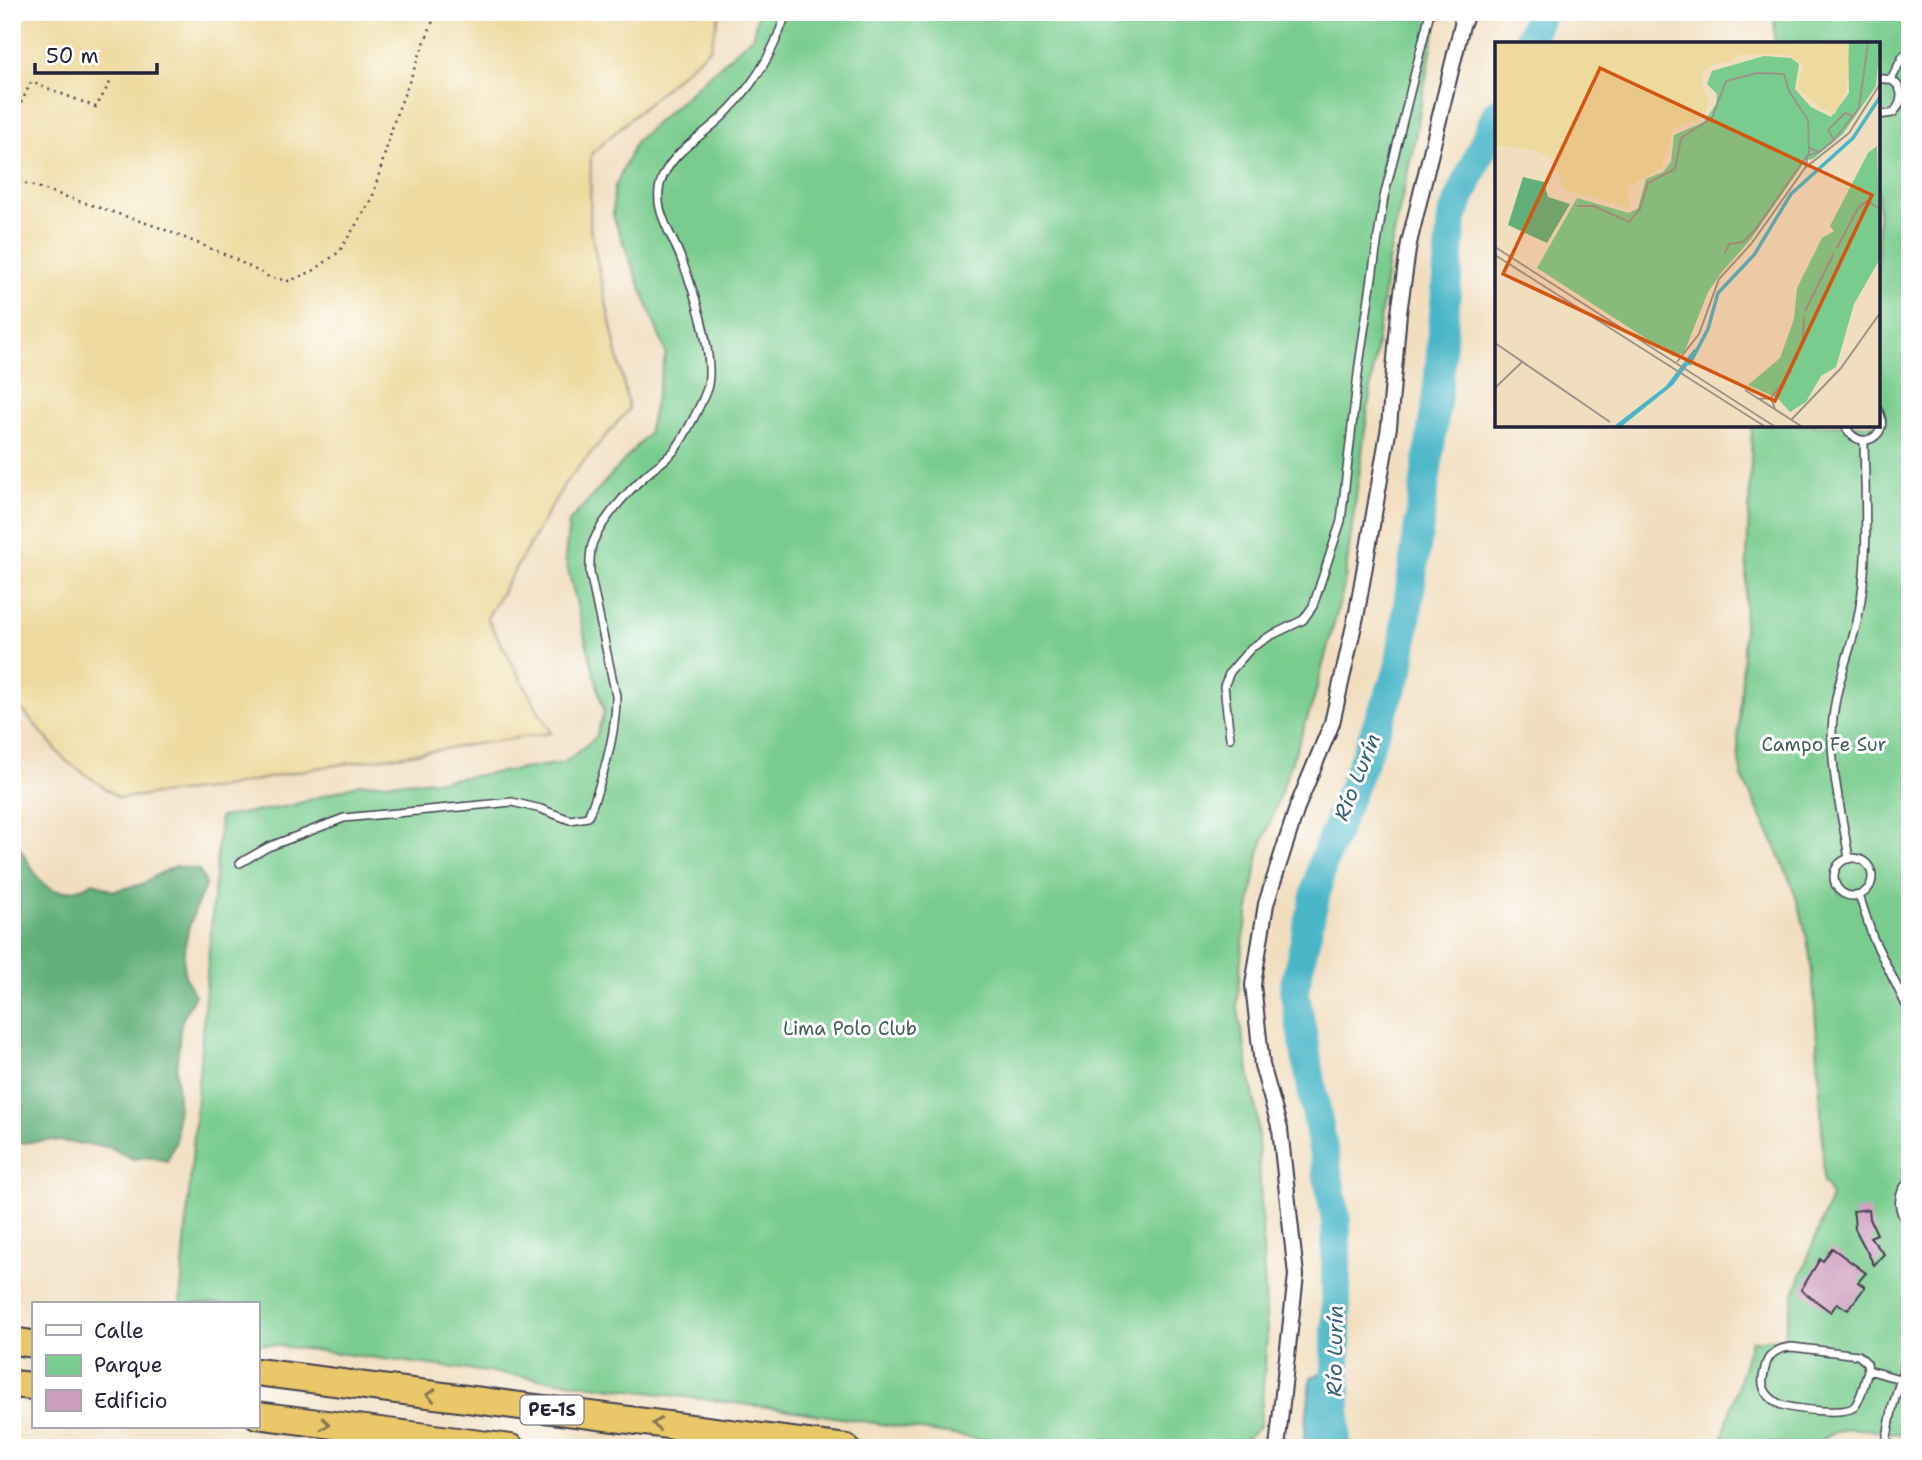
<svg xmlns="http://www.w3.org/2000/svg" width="1922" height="1460" font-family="'Shantell Sans',sans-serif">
	<rect width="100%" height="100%" fill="#fff"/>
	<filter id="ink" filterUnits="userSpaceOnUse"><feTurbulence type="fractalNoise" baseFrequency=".0143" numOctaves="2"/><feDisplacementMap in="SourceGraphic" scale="14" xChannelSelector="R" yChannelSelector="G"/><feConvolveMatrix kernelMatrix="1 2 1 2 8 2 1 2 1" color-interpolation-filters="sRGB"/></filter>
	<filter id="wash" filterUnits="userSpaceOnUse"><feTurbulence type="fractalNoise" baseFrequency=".00686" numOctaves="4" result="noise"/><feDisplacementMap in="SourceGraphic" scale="28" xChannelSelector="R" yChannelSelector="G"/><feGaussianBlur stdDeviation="1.57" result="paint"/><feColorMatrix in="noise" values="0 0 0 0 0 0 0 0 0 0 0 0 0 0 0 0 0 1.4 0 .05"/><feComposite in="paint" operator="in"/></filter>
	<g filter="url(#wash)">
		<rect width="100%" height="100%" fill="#f1debf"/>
		<path fill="#79cc8e" stroke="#4e7764" stroke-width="2" d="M 758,12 L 1438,12 L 1414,143 L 1388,261 L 1344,586 L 1313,702 L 1259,853 L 1242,948 L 1237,1005 L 1257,1115 L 1267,1337 L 1260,1426 L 1236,1448 L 1038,1448 L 782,1409 L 257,1343 L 257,1304 L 180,1304 L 220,817 L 290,806 L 360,784 L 443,780 L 564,763 L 596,737 L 604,712 L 565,558 L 569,522 L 648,434 L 666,353 L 613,216 L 614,189 L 636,141 L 753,36 Z
			M 1775,12 L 1910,12 L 1910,1435 L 1850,1428 L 1830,1434 L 1810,1447 L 1722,1439 L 1751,1341 L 1783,1338 L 1795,1291 L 1831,1197 L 1827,1186 L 1823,1183 C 1824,1142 1820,1100 1818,1059 C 1815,1010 1814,957 1800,910 C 1786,863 1763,821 1742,777 C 1734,743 1741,711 1742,676 C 1745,593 1750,509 1752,425 L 1878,425 L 1878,44 L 1774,44 Z"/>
		<path fill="#62b079" stroke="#42695a" stroke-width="2" d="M 12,837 C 31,858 36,899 73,890 C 81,888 86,887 93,882 L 113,891 L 143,884 L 157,875 L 176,866 L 199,870 L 206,884 C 194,909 181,941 184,970 C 184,978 191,988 195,995 L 181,1022 L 176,1072 L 178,1098 L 176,1141 L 167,1161 L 149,1157 L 133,1159 L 109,1147 L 50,1140 L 12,1144 Z"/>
		<path fill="#eeda9e" stroke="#887e6c" stroke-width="2" d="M 12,12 L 720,12 L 710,48 L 591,154 L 590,228 L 629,409 L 565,483 L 487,618 L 551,733 L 310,769 L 219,788 L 119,798 L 65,760 L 12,698 Z"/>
		<path fill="#4ab6c7" stroke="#366c81" stroke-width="2" d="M 1342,1366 L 1333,1448 L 1303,1448 L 1311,1377 Z"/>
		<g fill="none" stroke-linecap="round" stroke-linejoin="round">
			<path stroke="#4ab6c7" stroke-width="30" d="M 1527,44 L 1541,12
				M 1334,1448 L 1336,1439 L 1336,1221 L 1294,989 L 1322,865 L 1399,670 L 1438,388 L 1452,217 L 1497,113"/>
		</g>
		<g id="blocks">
			<path fill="#cf9ebf" d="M 1869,1209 L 1870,1219 L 1877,1234 L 1870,1237 L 1884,1254 L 1874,1265 L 1855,1229 L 1854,1217 L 1853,1211 Z
				M 1832,1248 L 1866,1273 L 1858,1282 L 1865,1287 L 1848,1310 L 1837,1303 L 1831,1312 L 1801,1290 L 1820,1259 L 1823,1261 Z"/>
		</g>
	</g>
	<g filter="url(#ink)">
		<use href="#blocks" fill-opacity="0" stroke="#413e4f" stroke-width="2"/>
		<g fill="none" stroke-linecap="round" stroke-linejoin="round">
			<defs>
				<path id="lane" d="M 1454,12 L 1461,25
					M 1878,79 C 1901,76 1908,98 1893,113 L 1878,115
					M 1891,80 L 1902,58 L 1910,50
					M 1845,425 C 1857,454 1893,437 1878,410
					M 1230,738 L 1224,686 L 1230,672 L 1251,648 L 1270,636 L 1303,620 L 1313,606 L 1341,521 L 1359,365 L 1384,197 L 1430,12
					M1834 877a19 19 0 1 1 38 0a19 19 0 1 1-38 0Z
					M 1849,859 C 1843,819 1832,778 1832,737 C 1832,694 1847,662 1857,622 C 1870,563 1865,501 1864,441
					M 240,863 L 268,847 L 344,818 L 512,802 L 541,809 L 570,820 L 588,817 C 603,779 616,736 616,696 L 590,573 C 590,563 589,552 593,542 C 602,520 628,491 646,475 C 655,467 666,460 674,451 C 683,440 705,398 708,385 C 714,353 694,291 682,261 C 672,233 649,207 663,176 C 676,149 703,136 723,116 C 752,87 775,52 786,12
					M 1859,895 L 1873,938 L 1910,1013
					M 1910,1180 C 1896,1193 1896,1212 1910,1225
					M 1792,1347 L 1858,1355 L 1867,1363 L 1868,1370 C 1865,1381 1862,1397 1855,1406 C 1847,1416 1798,1409 1785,1406 C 1776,1404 1764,1394 1763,1384 C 1762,1380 1764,1373 1765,1368 C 1768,1353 1778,1348 1792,1347 Z
					M 1868,1370 L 1910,1382
					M 1885,1448 L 1893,1405 L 1910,1347"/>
				<path id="street" d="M 1277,1448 L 1296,1275 L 1280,1129 L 1262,1065 L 1253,985 L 1266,904 L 1298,805 L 1332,723 L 1357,612 L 1389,427 L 1399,313 L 1409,243 L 1462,25 L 1468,12"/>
				<path id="highway" d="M 12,1341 L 33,1344
					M 257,1372 L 846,1448
					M 12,1384 L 33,1386
					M 257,1415 L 511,1448"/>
			</defs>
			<use href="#lane" stroke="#413e4f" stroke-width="10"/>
			<use href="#street" stroke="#413e4f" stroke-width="18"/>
			<use href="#highway" stroke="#413e4f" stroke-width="30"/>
			<path stroke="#413e4f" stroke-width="2.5" stroke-dasharray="2 5" stroke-linecap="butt" d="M 12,122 L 31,82 L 96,107 L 111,81
				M 12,179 L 158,227 L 229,256 L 269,277 L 289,281 L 313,271 L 339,252 L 372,199 L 395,118 L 434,18 L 433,12"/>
			<use href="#lane" stroke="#fff" stroke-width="7"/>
			<use href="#street" stroke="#fff" stroke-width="14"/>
			<use href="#highway" stroke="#eac769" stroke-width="26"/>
		</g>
		<defs><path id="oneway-chevron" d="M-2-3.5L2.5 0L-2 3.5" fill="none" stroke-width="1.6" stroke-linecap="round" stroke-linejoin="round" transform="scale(1.75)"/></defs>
		<g stroke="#867452">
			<use href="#oneway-chevron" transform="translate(431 1395) rotate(-173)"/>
			<use href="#oneway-chevron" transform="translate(325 1424) rotate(7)"/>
			<use href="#oneway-chevron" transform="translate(657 1424) rotate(-173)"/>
		</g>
	</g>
	<g text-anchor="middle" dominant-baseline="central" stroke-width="6" stroke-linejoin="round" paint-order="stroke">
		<rect fill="#fff" stroke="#646476" stroke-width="2" x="520.5" y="1395.5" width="63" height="29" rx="5"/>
		<g font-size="18" font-weight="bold" fill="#22223b">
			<text x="552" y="1410">PE-1S</text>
		</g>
		<g font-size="19" fill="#405e58" stroke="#fff">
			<text x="1824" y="744">Campo Fe Sur</text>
			<text x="850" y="1028">Lima Polo Club</text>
		</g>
		<g font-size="21" font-style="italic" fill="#325d73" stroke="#fff">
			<text transform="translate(1357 777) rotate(-68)">Río Lurín</text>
			<text transform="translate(1335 1351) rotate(-89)">Río Lurín</text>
		</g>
	</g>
	<g transform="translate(1495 42)">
		<rect width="385" height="385" fill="#f1debf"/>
		<path d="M 353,1 L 385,1 L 381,44 L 348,92 L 318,117 L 311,118 L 256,197 L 227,230 L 213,250 L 189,311 L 178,314 L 42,226 L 82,156 L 134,171 L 143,166 L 151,137 L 168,130 L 176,120 L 179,93 L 209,80 L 221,62 L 222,52 L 212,42 L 217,29 L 269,14 L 296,16 L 304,22 L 300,47 L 316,65 L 336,75 L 354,51 ZM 382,104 L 385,217 L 359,262 L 341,325 L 326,334 L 311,360 L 295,370 L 282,356 L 253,343 L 285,316 L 299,277 L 302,246 L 327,196 L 339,189 L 335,184 L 373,111 Z" fill="#79cc8e"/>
		<path d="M 28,135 L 49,140 L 53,155 L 75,162 L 52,201 L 13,183 Z" fill="#62b079"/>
		<path d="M 0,1 L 354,1 L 352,46 L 340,72 L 324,65 L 302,45 L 309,23 L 294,13 L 242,13 L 237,19 L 217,23 L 209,30 L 206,42 L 214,58 L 210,70 L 202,79 L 178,86 L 167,125 L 133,145 L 134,166 L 69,147 L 58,117 L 39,108 L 0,103 Z" fill="#eeda9e"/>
		<path d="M 199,307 L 204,308 L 178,343 L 127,384 L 119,384 L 171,344 Z" fill="#4ab6c7"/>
		<path fill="none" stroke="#4ab6c7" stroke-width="3.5" d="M 194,323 L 213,287 L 223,251 L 259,213 L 296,152 L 358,96 L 385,55"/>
		<path fill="none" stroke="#9e938a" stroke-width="2" d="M 339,98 L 333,88 L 350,71 L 358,74M 315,106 L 324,110 L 339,98 L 364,66 L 373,1M 310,126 L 313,114 L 324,110M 367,162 L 363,166 L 372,159 L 385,167M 82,164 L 99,164 L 134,180 L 145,167 L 153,141 L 180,127 L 186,96 L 217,76 L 231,39 L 262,31 L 289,32 L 294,49 L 313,78 L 314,111 L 260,188 L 248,200 L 234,202 L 230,211M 0,205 L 279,384M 342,206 L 363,166M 0,213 L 269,384M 310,269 L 339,211M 0,301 L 115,380M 300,319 L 308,301 L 309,275M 182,320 L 204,292 L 224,237 L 256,202 L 310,126 L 354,91 L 385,42M 0,346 L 28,319M 250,348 L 306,384M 276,356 L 297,328M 263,357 L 276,356 L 280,367M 296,378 L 346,326 L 385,271"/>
		<path fill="#d45411" fill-opacity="0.15" stroke="#d45411" stroke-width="3.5" d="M 105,26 L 377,153 L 280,359 L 8,232 Z"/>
		<rect width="385" height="385" fill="none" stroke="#22223b" stroke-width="3.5"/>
	</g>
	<rect width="1922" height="1460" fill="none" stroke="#fff" stroke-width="42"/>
	<rect x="32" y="1302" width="228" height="126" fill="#ffffff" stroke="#a7a7b1" stroke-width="2"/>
	<rect x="46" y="1325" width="35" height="10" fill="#ffffff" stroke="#a7a7b1" stroke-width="2"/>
	<text x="94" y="1338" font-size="21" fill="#22223b">Calle</text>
	<rect x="46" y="1355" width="35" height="21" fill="#79cc8e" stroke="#a7a7b1" stroke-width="2"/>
	<text x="94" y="1372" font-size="21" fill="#22223b">Parque</text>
	<rect x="46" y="1390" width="35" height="21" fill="#cf9ebf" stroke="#a7a7b1" stroke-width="2"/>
	<text x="94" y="1408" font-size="21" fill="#22223b">Edificio</text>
	<path d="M35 63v10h122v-10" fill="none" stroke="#22223b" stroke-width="3.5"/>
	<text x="46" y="63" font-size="21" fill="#22223b" stroke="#ffffff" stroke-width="5" paint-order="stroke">50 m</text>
</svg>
